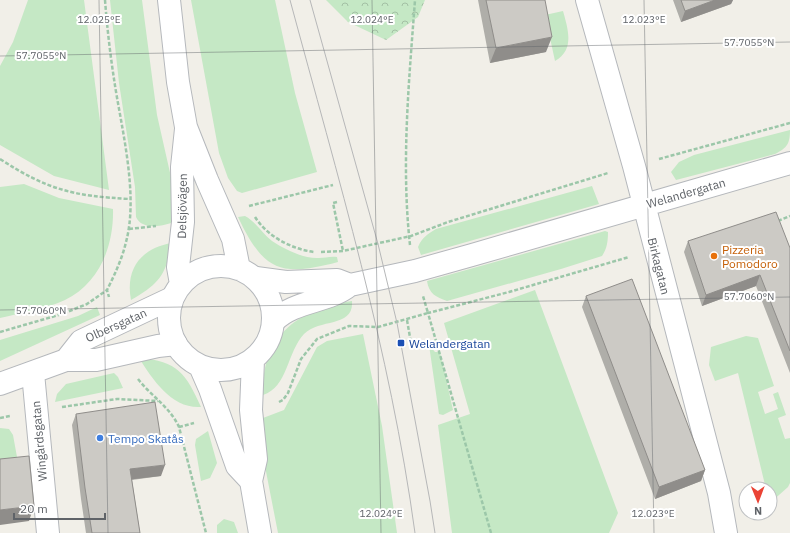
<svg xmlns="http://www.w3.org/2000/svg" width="790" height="533" font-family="'IBM Plex Sans',sans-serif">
	<defs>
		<pattern id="forest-crowns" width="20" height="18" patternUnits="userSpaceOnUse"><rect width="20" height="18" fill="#c5e8c5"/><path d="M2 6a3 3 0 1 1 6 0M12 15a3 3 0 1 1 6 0" fill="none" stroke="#a3c0a4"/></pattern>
	</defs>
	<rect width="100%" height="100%" fill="#f1efe8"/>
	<path fill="#c5e8c5" d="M 28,0 L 84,0 L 109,190 L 54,176 L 0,145 L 0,66 L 13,42 Z
		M 110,0 L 142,0 L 157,115 L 173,186 L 176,221 C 165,226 142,231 136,217 L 135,187 L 119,83 Z
		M 191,0 L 275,0 L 295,93 L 317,172 L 242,193 L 237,191 L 228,178 L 219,153 Z
		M 563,11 C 568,29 575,50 555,61 L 545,15 Z
		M 790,130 C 790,144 787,148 775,154 L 676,180 L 671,172 L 679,162 L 694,155 Z
		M 24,184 L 59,198 L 113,209 C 114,245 100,283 65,300 C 45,309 21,313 0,318 L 0,187 Z
		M 592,186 L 599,204 L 421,255 L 418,247 C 422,237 428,234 436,229 Z
		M 245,216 C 256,222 262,233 272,241 C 284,249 304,259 319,258 C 325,258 330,256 337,257 L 338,262 C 281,277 264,272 238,217 Z
		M 605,231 L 608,232 C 608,241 607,249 602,256 L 561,269 L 447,301 C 436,297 429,294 427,281 Z
		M 172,243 C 166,275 159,284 131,300 C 125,269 141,248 172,243 Z
		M 535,290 L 618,513 L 609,533 L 452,533 L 438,425 L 470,414 L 444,323 Z
		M 352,301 C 354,328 320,318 304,334 C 287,352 288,387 263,395 C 261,336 298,309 352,301 Z
		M 97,307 L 100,315 L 0,361 L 0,340 L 78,316 Z
		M 363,334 L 382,426 L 397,533 L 278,533 L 262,451 L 260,422 L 263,418 L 284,410 L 317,347 L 327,341 Z
		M 746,336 L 758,338 L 774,386 L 758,392 L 765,414 L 778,409 L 773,394 L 778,392 L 786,415 L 778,418 L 785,439 L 790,438 L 790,483 L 788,487 L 770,503 L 770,489 L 766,489 L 738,373 L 715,381 L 709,365 L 711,347 Z
		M 429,345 L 435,352 L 440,352 L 453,410 L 443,415 L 439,414 Z
		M 139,358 C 178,361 186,374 201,407 C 172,409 153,380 139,358 Z
		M 114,373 L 118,377 L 123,388 L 55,402 L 57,394 L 66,384 Z
		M 0,428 L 9,429 L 13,435 L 19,468 L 0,469 Z
		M 208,431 L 217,463 L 210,478 L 201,481 L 195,445 L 196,439 Z
		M 224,519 L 234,522 L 238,533 L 217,533 L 217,525 Z"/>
	<path fill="url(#forest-crowns)" d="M 326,0 L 425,0 L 418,17 L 386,40 L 348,22 Z"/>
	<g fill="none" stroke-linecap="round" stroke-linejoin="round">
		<defs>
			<path id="minor" d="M 587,0 L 634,166 L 719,493 L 726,533
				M 256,278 L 286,282 L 337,280 L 350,285
				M 274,321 C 295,300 328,303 350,285 L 415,271 L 472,255 L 790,163
				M 66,360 L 81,341 L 172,298
				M 33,373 L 48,533
				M 0,384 L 66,360 L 96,360 L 158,346 L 176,344"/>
			<path id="tertiary" d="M 169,0 L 178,82 L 186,127 L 207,180 L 233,239 L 239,269
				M169 318a52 52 0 1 1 104 0a52 52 0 1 1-104 0Z
				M 181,284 L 178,267 L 183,222 L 182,167 L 186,129
				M 253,360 L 251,410 L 256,459 L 251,481 L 260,533
				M 200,366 L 210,389 L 237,466 L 251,481"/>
		</defs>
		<use href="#minor" stroke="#b5b8bc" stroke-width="24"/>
		<use href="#tertiary" stroke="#b5b8bc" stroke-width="24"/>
		<path stroke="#9cc7a9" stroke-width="2.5" stroke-dasharray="4 2" stroke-linecap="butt" d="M 105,0 C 107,26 110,53 114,79 C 121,127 139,194 126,242 C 122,259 115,274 107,290 L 109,297
			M 0,159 C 48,190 73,196 130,199
			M 659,159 L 790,123
			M 337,202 L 333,203 L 343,251
			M 249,206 L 333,185
			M 255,217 C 267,236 291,249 314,252
			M 778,221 L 790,216
			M 129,229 L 156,226
			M 410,245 C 401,164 409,81 415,0
			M 321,252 L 343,251 L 411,236 L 448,222 L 608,173
			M 407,320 L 411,343
			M 0,332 L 62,314 L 87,304 L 107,290
			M 138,379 C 151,396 170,407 179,427 L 206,533
			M 279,402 L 283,400 L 288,393 L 301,359 L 317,339 L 349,326 L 378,327 L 428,313 L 423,296
			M 62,407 L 117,399 L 158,401
			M 0,418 L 10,416
			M 179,427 L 194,423
			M 491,533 L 428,313 L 509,292 L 629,257"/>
		<use href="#minor" stroke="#fff" stroke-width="22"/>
		<use href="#tertiary" stroke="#fff" stroke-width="22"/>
		<path stroke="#b6b7b8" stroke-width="1" d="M 290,0 C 338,178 390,350 415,533
			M 310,0 L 378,244 L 397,323 L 430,501 L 435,533"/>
	</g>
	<path fill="#afaea9" d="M 478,0 L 545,0 L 546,52 L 490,63 Z
		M 673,0 L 733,0 L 731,4 L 681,22 Z
		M 688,241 L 790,248 L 790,373 L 756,286 L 702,306 L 684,252 Z
		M 586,296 L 705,470 L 701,481 L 655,499 L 582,307 Z
		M 76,414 L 161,476 L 132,480 L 140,533 L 86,533 L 81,499 L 72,425 Z"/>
	<path fill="#8f8d8a" d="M 715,0 L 733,0 L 731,4 L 681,22 L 685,11 Z
		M 552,37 L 546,52 L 490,63 L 496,48 Z
		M 760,275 L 756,286 L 702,306 L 706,295 Z
		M 165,465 L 161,476 L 126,480 L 130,469 Z
		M 705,470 L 701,481 L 655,499 L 659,487 Z
		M 34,506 L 29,521 L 0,525 L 0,510 Z"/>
	<path fill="#cccac5" stroke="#8f8d8a" d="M 486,0 L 545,0 L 552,37 L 496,48 Z
		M 681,0 L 715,0 L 685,11 Z
		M 776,212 L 790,248 L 790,351 L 760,275 L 706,295 L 688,241 Z
		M 632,279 L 705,470 L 659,487 L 586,296 Z
		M 155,402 L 165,465 L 130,469 L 140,533 L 92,533 L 85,488 L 76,414 Z
		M 29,456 L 34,506 L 0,510 L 0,459 Z"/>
	<path fill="none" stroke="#5f6368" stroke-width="1" stroke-opacity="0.45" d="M 99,0 L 108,533M 372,0 L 381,533M 644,0 L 654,533M 0,56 L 790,42M 0,310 L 790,297"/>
	<circle fill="#e8710a" stroke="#fff" stroke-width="1.5" cx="714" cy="256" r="4"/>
	<rect fill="#1a4fb4" stroke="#fff" stroke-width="1.5" x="397" y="339" width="8" height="8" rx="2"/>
	<circle fill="#3f7fe0" stroke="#fff" stroke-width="1.5" cx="100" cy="438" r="4"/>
	<g text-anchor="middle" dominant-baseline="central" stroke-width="4" stroke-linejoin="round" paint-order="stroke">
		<g font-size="12" fill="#5f6368" stroke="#fff">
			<text transform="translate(686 193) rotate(-16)">Welandergatan</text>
			<text transform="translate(182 206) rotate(-89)">Delsjövägen</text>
			<text transform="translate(659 266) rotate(76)">Birkagatan</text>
			<text transform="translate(116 325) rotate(-24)">Olbersgatan</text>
			<text transform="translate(39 441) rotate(-95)">Wingårdsgatan</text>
		</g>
		<g font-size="12" fill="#c56008" stroke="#fff" text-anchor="start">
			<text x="722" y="249">Pizzeria<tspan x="722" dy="14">Pomodoro</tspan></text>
		</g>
		<g font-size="12" fill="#164399" stroke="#fff" text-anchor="start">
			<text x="409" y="343">Welandergatan</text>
		</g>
		<g font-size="12" fill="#366cbe" stroke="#fff" text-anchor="start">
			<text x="108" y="438">Tempo Skatås</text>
		</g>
	</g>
	<g font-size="10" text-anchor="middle" fill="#5f6368" stroke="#fff" stroke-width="4" stroke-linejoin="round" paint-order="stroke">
		<text x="99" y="23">12.025°E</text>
		<text x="372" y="23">12.024°E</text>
		<text x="644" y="23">12.023°E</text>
		<text x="749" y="46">57.7055°N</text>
		<text x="41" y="59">57.7055°N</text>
		<text x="749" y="300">57.7060°N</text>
		<text x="41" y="314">57.7060°N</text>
		<text x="381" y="517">12.024°E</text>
		<text x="653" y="517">12.023°E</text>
	</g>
	<g transform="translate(758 501) rotate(179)"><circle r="19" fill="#ffffff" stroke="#bfc1c3"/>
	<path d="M0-3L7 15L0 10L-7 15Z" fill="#ea4335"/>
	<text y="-6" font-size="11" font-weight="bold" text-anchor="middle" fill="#5f6368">N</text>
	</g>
	<path d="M14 513v6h91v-6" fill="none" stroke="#5f6368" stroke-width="2"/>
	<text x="20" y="513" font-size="12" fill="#5f6368" stroke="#ffffff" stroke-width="3" paint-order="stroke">20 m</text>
</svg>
